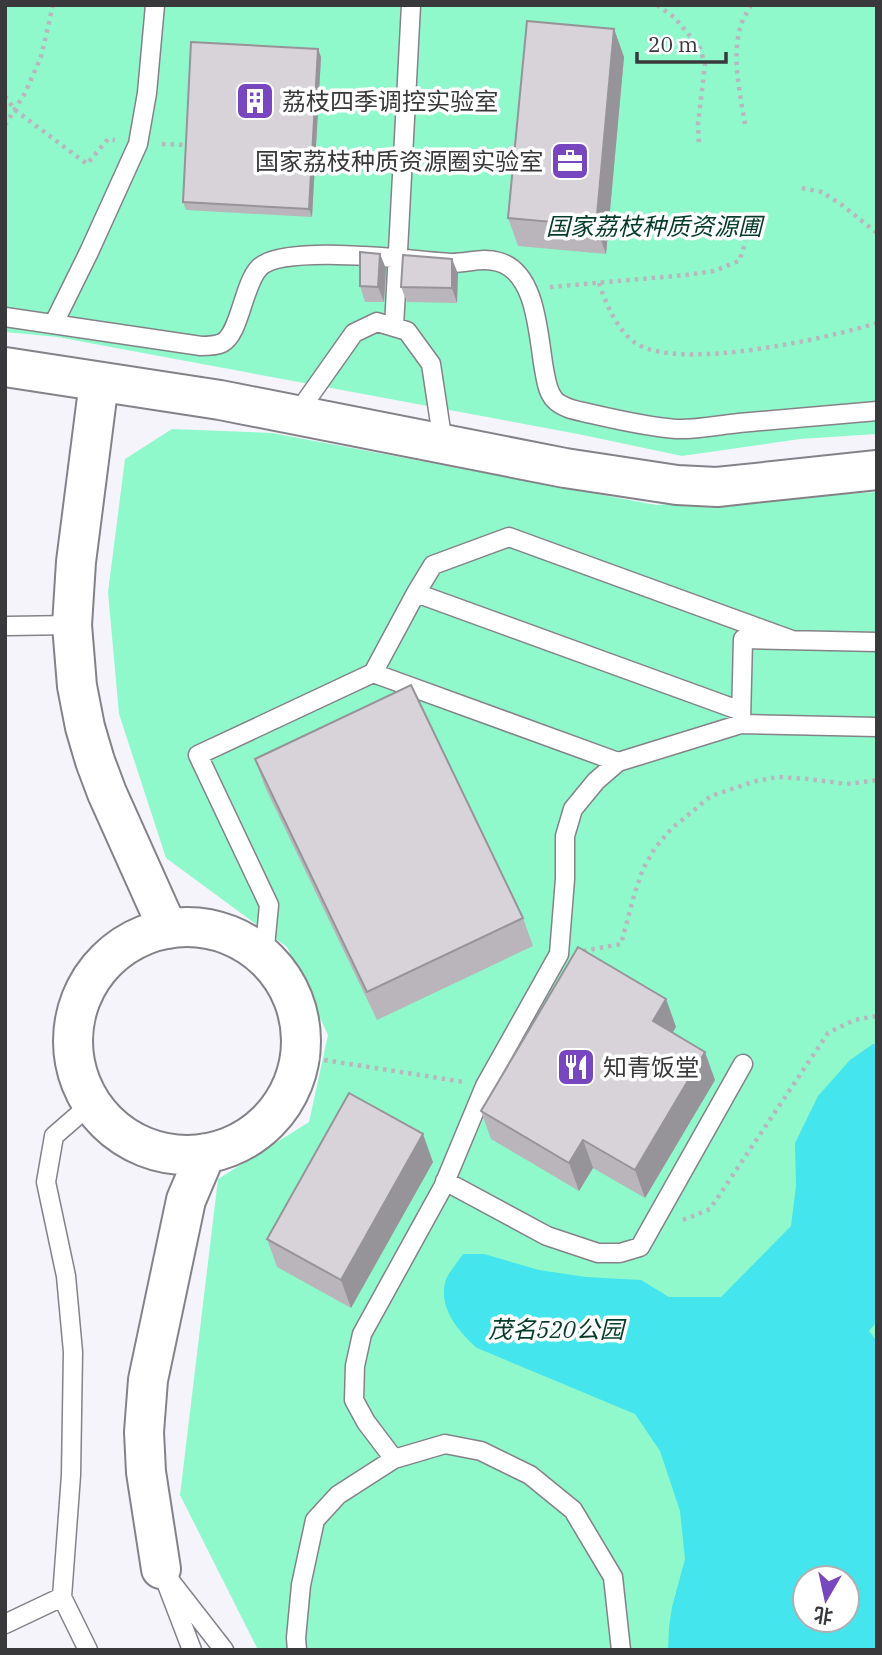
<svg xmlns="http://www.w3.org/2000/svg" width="882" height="1655" font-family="'IBM Plex Serif','Noto Sans SC',serif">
	<rect width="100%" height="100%" fill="#f6f4fb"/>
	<path fill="#90f9cc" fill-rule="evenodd" d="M 5,5 L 877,5 L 877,434 L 800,439 L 682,456 L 578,434 L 57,337 L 5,332 Z
		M 172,429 L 272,433 L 656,505 L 877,492 L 877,1650 L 258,1650 L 180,1495 L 218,1179 L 309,1122 L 328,1035 L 287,947 L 166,858 L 119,714 L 108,592 L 125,459 ZM 805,1578 L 847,1578 L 847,1620 L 805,1620 Z"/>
	<path fill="#45e5ed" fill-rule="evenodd" d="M 873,1044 L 877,1044 L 877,1322 L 869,1331 L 877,1341 L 877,1650 L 668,1650 L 669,1627 L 672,1607 L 685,1559 L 680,1511 L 660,1451 L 635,1414 L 477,1348 C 458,1331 439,1309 445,1282 C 448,1273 458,1262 463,1254 L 484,1254 L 539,1270 L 586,1277 L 641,1280 L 669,1297 L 721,1297 L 791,1226 L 796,1186 L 795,1143 L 818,1096 L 850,1060 ZM 805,1578 L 847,1578 L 847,1620 L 805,1620 Z"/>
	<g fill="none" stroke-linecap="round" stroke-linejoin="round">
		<defs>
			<path id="lane" d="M 5,317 L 201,346 C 207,346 215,346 222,343 C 240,334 243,285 259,268 C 283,243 415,261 452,263 C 469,263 482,257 499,262 C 537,273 538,336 544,369 C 546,379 547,391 554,399 C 562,409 580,411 592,414 C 618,420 650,427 676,429 C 696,430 719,425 739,423 C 785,419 831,415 877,411
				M 54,323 L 89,252 L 138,144 L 147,93 L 155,5
				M 394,327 L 411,5
				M 296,415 L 354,333 L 377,322 L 407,331 L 431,364 L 443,443
				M 416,593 L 741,711
				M 8,626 L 72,625
				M 741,720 L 743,639 L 877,642
				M 618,762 L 373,673 L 416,593 L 433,565 L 509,537 L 792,640
				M 264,957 L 269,905 L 198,755 L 373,673
				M 445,1181 L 547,1236 L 598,1253 L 620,1253 L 640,1247 L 743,1064
				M 394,1459 L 366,1422 L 354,1400 L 355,1366 L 362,1334 L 443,1187 L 485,1086 L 559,954 L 565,879 L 565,836 L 573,809 L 596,781 L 618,762 L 741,724 L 877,727
				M 5,1624 L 62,1597
				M 88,1650 L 62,1597 L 71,1475 L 73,1352 L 66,1276 L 46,1182 L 54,1136 L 92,1103
				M 192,1650 L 161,1569 L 224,1650
				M 297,1650 L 296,1638 L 301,1585 L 315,1520 L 338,1495 L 394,1459 L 445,1444 L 481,1451 L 530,1475 L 573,1510 L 613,1577 L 621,1650"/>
			<path id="secondary" d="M 5,367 L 220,400 L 565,468 L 677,485 L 717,487 L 877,470
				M 99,382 L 76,562 L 72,625 L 77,686 L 85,727 L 95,761 L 107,793 L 168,929
				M73 1041a114 114 0 1 1 228 0a114 114 0 1 1-228 0Z
				M 161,1569 L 146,1472 L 144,1432 L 148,1380 L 186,1200 L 206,1153"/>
		</defs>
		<use href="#lane" stroke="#848288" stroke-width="21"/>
		<use href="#secondary" stroke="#848288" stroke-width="42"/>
		<path stroke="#b8b7bd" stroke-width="4.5" stroke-dasharray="3.5 5" stroke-linecap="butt" d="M 657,5 L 674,17 L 700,48 L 705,65 L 698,123 L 699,147
			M 5,96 L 15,110 L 87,164 L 108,139 L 115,140
			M 745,124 C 740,93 731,56 741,25 C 743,18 748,11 751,5
			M 162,144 L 189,145
			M 802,188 L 822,192 L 842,205 L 877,233
			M 599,283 C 606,304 616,328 634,342 C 676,373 828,338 877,323
			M 550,287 L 686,275 L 714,271 L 739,261 L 746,241
			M 583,951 L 621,944 L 635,892 L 643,869 L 655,848 L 671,829 L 711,796 L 756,781 L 778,777 L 808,779 L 847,784 L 877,780
			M 299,1056 L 464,1082
			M 683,1220 L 710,1209 L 828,1033 L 854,1020 L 877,1016"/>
		<use href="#lane" stroke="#fff" stroke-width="18"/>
		<use href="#secondary" stroke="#fff" stroke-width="38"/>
		<path stroke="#b8b7bd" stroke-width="4.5" stroke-dasharray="3.5 5" stroke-linecap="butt" d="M 5,125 L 25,93 L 41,57 L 53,5"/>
	</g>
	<path fill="#b9b5bb" d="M 614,29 L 624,57 L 606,254 L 518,246 L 508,218 Z
		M 321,57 L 312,217 L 186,210 L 183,202 Z
		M 380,254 L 386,269 L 384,302 L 365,302 L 360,286 Z
		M 452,259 L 458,274 L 457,303 L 407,302 L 401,287 Z
		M 255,759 L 523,918 L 533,946 L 377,1020 L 265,787 Z
		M 666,999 L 676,1027 L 672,1033 L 715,1080 L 645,1198 L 593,1168 L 579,1191 L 491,1139 L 481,1111 Z
		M 433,1162 L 351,1308 L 277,1267 L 267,1239 Z"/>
	<path fill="#969498" d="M 614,29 L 624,57 L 606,254 L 596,226 Z
		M 318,49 L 321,57 L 312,217 L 309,209 Z
		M 380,254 L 386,269 L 384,302 L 378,287 Z
		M 452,259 L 458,274 L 457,303 L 452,288 Z
		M 666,999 L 676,1027 L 663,1049 L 653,1021 Z
		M 705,1052 L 715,1080 L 645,1198 L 635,1170 Z
		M 423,1134 L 433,1162 L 351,1308 L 341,1280 Z
		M 583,1140 L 593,1168 L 579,1191 L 569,1163 Z"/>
	<path fill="#d7d3d9" stroke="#969498" stroke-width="2" d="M 527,21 L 614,29 L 596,226 L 508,218 Z
		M 191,42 L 318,49 L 309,209 L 183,202 Z
		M 360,252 L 380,254 L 378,287 L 360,286 Z
		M 403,255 L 452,259 L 452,288 L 401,287 Z
		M 411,685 L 523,918 L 367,992 L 255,759 Z
		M 578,947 L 666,999 L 653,1021 L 705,1052 L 635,1170 L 583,1140 L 569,1163 L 481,1111 Z
		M 349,1093 L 423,1134 L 341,1280 L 267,1239 Z"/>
	<defs>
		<symbol id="building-square" viewBox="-11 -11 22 22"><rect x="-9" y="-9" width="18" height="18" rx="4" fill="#7846be" stroke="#fff"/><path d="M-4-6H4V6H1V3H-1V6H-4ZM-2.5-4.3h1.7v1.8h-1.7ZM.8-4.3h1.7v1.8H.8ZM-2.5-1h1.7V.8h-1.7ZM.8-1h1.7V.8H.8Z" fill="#fff"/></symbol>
		<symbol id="office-square" viewBox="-11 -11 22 22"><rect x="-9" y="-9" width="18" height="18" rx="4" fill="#7846be" stroke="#fff"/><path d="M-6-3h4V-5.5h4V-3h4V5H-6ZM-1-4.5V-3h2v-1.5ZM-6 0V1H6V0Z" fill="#fff"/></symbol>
		<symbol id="restaurant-square" viewBox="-11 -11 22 22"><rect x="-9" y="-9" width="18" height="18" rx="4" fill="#7846be" stroke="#fff"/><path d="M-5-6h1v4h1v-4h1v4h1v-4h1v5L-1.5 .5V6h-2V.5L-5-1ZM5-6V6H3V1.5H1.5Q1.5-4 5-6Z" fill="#fff"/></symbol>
	</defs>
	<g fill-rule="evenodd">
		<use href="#building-square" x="233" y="79" width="44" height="44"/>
		<use href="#office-square" x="548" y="139" width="44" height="44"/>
		<use href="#restaurant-square" x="554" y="1045" width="44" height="44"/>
	</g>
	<g text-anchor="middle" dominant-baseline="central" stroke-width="7" stroke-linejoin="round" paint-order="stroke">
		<g font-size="24" fill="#39383b" stroke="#fff" text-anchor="start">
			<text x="282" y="101">荔枝四季调控实验室</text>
			<text x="543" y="161" text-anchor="end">国家荔枝种质资源圈实验室</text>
			<text x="603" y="1067">知青饭堂</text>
		</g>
		<g font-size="24" font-style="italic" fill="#053b29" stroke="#fff">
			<text x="654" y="226">国家荔枝种质资源圃</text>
			<text x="556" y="1329">茂名520公园</text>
		</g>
	</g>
	<rect width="882" height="1655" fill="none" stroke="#39383b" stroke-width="14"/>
	<g transform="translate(826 1599) rotate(189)"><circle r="33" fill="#ffffff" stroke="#b0afb1" stroke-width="2"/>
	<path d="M0-5L12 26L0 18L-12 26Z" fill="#7846be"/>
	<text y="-10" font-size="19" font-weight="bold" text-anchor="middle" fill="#39383b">北</text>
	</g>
	<path d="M637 52v10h89v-10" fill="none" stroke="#39383b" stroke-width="3.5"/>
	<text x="648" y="52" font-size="21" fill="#39383b" stroke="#ffffff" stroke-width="5" paint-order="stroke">20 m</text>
</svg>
